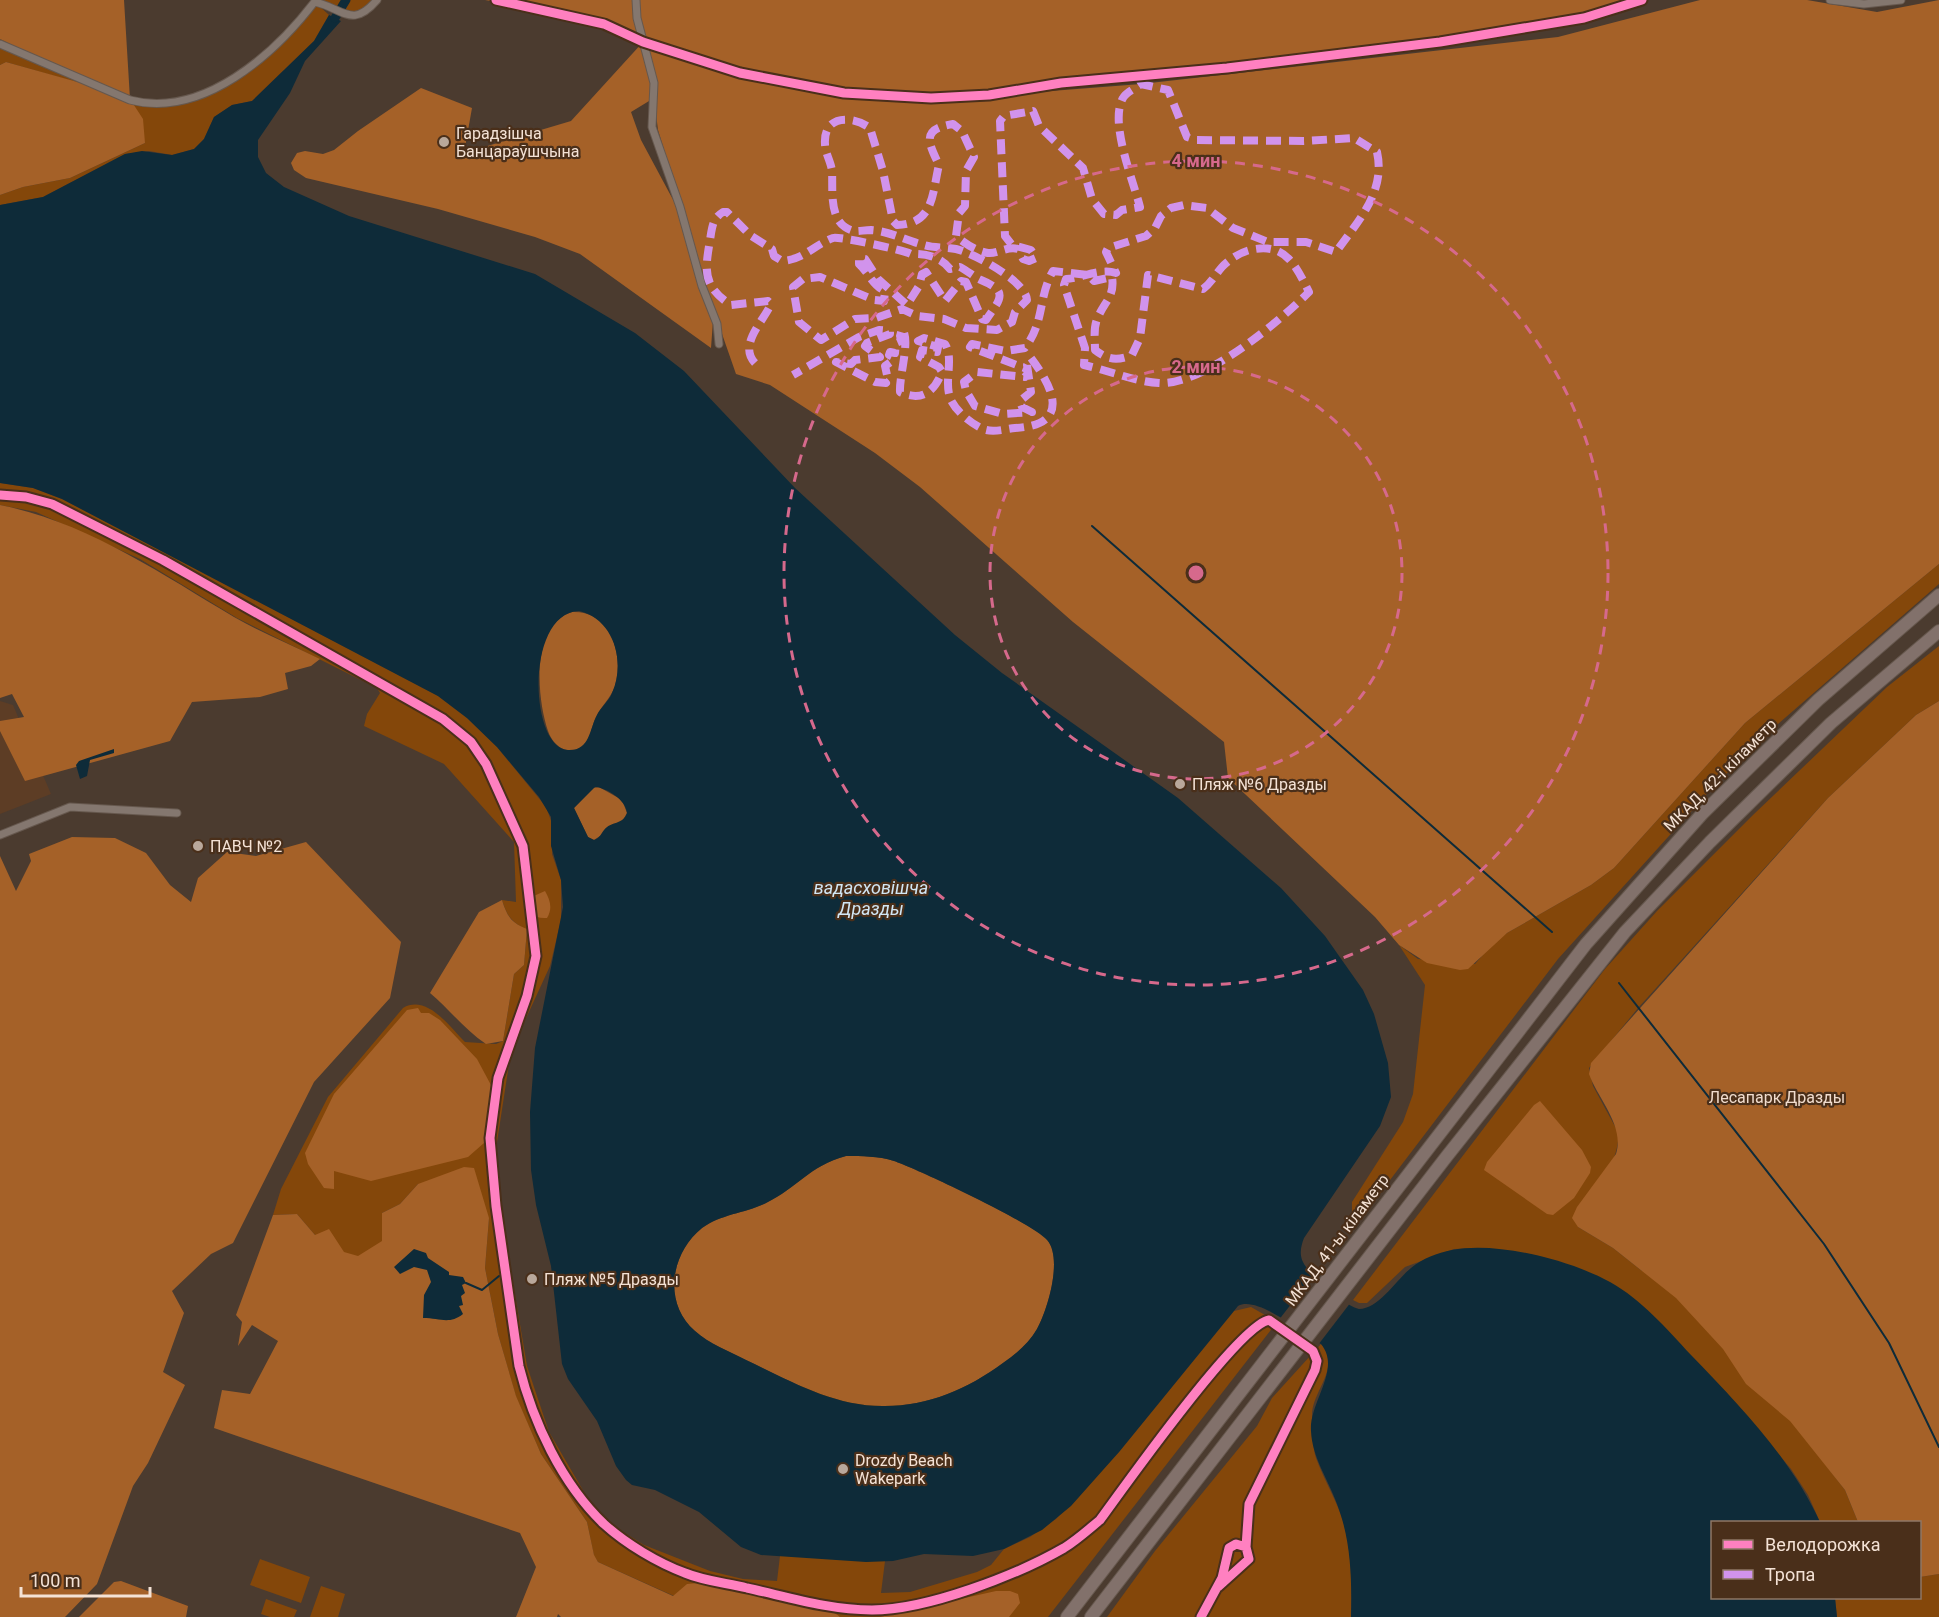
<svg xmlns="http://www.w3.org/2000/svg" width="1939" height="1617" font-family="Roboto,sans-serif">
	<rect width="100%" height="100%" fill="#4b3b2f"/>
	<path fill="#5d3d25" d="M 0,701 L 13,705 L 51,794 L 0,814 Z"/>
	<path fill="#84470a" d="M 316,0 L 380,0 L 367,15 L 357,15 L 316,3 L 329,15 L 314,41 L 252,101 L 232,105 L 214,117 L 204,139 L 194,149 L 172,155 L 149,151 L 125,154 L 43,197 L 0,205 L 0,195 L 23,187 L 70,178 L 145,143 L 130,100 L 184,101 L 244,70 L 268,52 Z
		M 0,39 L 9,42 L 110,92 L 6,62 L 0,65 Z
		M 0,483 L 33,488 L 62,499 L 438,696 L 467,718 L 497,747 L 546,807 L 553,826 L 552,854 L 561,880 L 561,920 L 550,966 L 511,1051 L 495,1155 L 508,1253 L 527,1366 L 549,1432 L 588,1499 L 612,1525 L 644,1545 L 710,1571 L 743,1579 L 777,1581 L 803,1364 L 908,1377 L 881,1593 L 910,1592 L 977,1572 L 991,1565 L 1004,1549 L 1030,1537 L 1056,1519 L 1119,1452 L 1234,1311 L 1251,1307 L 1277,1322 L 1048,1617 L 840,1617 L 687,1585 L 674,1596 L 598,1562 L 594,1556 L 587,1522 L 541,1454 L 516,1397 L 498,1334 L 485,1268 L 489,1218 L 418,1184 L 400,1204 L 382,1213 L 451,1366 L 315,1235 L 297,1214 L 273,1215 L 281,1189 L 328,1097 L 403,1008 C 427,994 450,1027 465,1042 L 496,1044 L 503,1041 L 514,974 L 524,965 L 527,930 C 511,922 507,916 502,900 L 516,902 L 514,842 L 444,764 L 364,726 L 367,714 L 380,693 L 377,688 L 237,618 L 140,559 L 36,512 L 0,505 Z
		M 1939,564 L 1939,584 L 1770,731 L 1715,785 L 1612,899 L 1558,959 L 1352,1230 L 1352,1202 L 1403,1122 L 1413,1094 L 1425,985 L 1399,945 L 1418,959 L 1475,964 L 1493,943 L 1507,933 L 1591,885 L 1614,868 L 1745,723 Z
		M 1939,646 L 1939,701 L 1916,715 L 1828,798 L 1638,1008 L 1589,1068 L 1593,1086 L 1618,1132 C 1622,1158 1590,1203 1578,1227 L 1613,1248 L 1642,1271 L 1662,1253 L 1845,1490 L 1858,1522 L 1820,1522 L 1808,1495 L 1791,1469 L 1726,1392 L 1539,1256 L 1482,1248 L 1454,1249 L 1405,1267 L 1367,1303 L 1359,1303 L 1353,1300 L 1605,969 L 1657,911 L 1754,814 L 1887,687 Z
		M 1321,1344 C 1342,1369 1311,1391 1312,1417 C 1313,1430 1312,1446 1316,1458 C 1324,1480 1336,1499 1343,1521 C 1352,1551 1352,1586 1351,1617 L 1205,1617 L 1221,1588 L 1254,1561 C 1255,1547 1249,1541 1236,1539 L 1224,1548 L 1218,1578 L 1197,1617 L 1107,1617 L 1155,1551 L 1257,1426 L 1272,1398 Z
		M 1235,1546 L 1246,1549 L 1247,1559 L 1224,1578 L 1230,1551 Z
		M 260,1559 L 310,1577 L 301,1603 L 250,1585 Z
		M 1939,1574 L 1939,1617 L 1837,1617 L 1835,1598 L 1920,1598 L 1920,1577 Z
		M 321,1586 L 345,1594 L 338,1617 L 310,1617 Z
		M 266,1599 L 297,1610 L 294,1617 L 270,1617 L 261,1614 Z"/>
	<path fill="#a56128" d="M 0,0 L 124,0 L 130,99 L 143,119 L 145,143 L 70,178 L 23,187 L 0,195 L 0,65 L 6,62 L 106,90 L 0,39 Z
		M 485,0 L 1642,0 L 1584,18 L 1440,42 L 1391,43 L 1227,68 L 1061,83 L 999,95 L 1141,84 L 1558,37 L 1700,0 L 1807,0 L 1877,12 L 1939,0 L 1939,564 L 1745,723 L 1614,868 L 1591,885 L 1507,933 L 1468,969 L 1460,970 L 1427,963 L 1399,945 L 1375,917 L 1228,778 L 1224,742 L 1073,622 L 920,487 L 875,453 L 770,385 L 736,374 L 706,288 L 658,130 L 654,98 L 631,112 L 641,140 L 678,209 L 699,289 L 713,321 L 711,348 L 580,254 L 535,237 L 438,209 L 306,178 L 294,170 L 291,163 L 297,153 L 305,151 L 323,154 L 334,150 L 358,131 L 421,88 L 472,108 L 464,153 L 571,121 L 643,42 L 562,13 Z
		M 0,505 C 86,522 160,573 234,617 C 262,633 292,645 320,659 L 311,666 L 285,673 L 288,689 L 260,697 L 192,702 L 170,741 L 25,781 L 0,731 L 0,721 L 24,717 L 12,694 L 0,698 Z
		M 572,612 C 611,610 624,655 615,686 C 611,698 601,706 596,717 C 591,726 591,740 583,746 C 568,757 553,746 548,731 C 537,699 530,625 572,612 Z
		M 1939,701 L 1939,1574 L 1920,1577 L 1920,1522 L 1858,1522 L 1845,1490 L 1790,1421 L 1746,1384 L 1723,1349 L 1676,1298 L 1613,1248 L 1578,1227 L 1572,1218 L 1577,1207 L 1616,1154 C 1625,1126 1598,1099 1589,1074 L 1591,1063 L 1828,798 L 1916,715 Z
		M 599,787 L 622,800 L 627,813 L 623,820 L 594,840 L 588,837 L 574,808 L 593,788 Z
		M 72,837 L 115,838 L 146,853 L 170,885 L 191,902 L 198,878 L 227,852 L 256,856 L 306,842 L 401,942 L 390,998 L 314,1082 L 233,1243 L 211,1254 L 172,1291 L 184,1313 L 163,1372 L 185,1385 L 148,1463 L 133,1486 L 97,1584 L 65,1617 L 0,1617 L 0,856 L 16,891 L 31,861 L 29,854 Z
		M 545,891 C 550,900 553,908 547,918 C 533,919 527,912 527,899 Z
		M 502,900 C 507,916 511,923 527,929 L 524,965 L 514,974 L 503,1041 L 486,1044 C 465,1030 450,1010 430,993 L 479,912 Z
		M 418,1008 L 421,1013 L 429,1013 L 440,1020 L 477,1059 L 492,1087 L 484,1143 L 468,1157 L 371,1181 L 334,1171 L 334,1189 L 324,1188 L 308,1164 L 305,1153 L 334,1094 L 407,1010 Z
		M 1540,1101 L 1582,1150 L 1591,1167 L 1590,1173 L 1574,1198 L 1553,1215 L 1547,1214 L 1484,1170 L 1487,1162 L 1534,1105 Z
		M 846,1156 C 862,1156 878,1156 894,1161 C 917,1169 1034,1224 1047,1239 C 1063,1258 1048,1309 1037,1329 C 1029,1343 1016,1354 1003,1363 C 968,1389 928,1406 885,1406 C 835,1407 790,1381 746,1360 C 729,1351 709,1344 695,1331 C 663,1303 670,1254 702,1228 C 721,1214 746,1213 766,1203 C 797,1188 809,1166 846,1156 Z
		M 464,1167 L 474,1168 L 489,1218 L 485,1268 L 498,1334 L 516,1396 L 541,1454 L 587,1522 L 594,1555 L 598,1562 L 673,1596 L 687,1584 L 698,1583 C 729,1588 820,1598 840,1617 L 561,1617 L 558,1614 L 557,1617 L 516,1617 L 536,1567 L 520,1533 L 214,1428 L 222,1390 L 250,1394 L 278,1341 L 252,1325 L 238,1346 L 242,1322 L 236,1315 L 273,1215 L 297,1214 L 315,1235 L 329,1229 L 344,1252 L 358,1256 L 382,1241 L 382,1213 L 400,1204 L 418,1184 Z
		M 121,1581 L 188,1606 L 186,1617 L 79,1617 L 114,1582 Z
		M 996,1591 L 1010,1591 L 1018,1594 L 1020,1603 L 1009,1617 L 880,1617 Z"/>
	<path fill="#0e2b39" fill-rule="evenodd" d="M 329,15 L 341,21 L 305,61 L 290,93 L 258,140 L 258,157 L 266,173 L 284,187 L 349,216 L 535,274 L 635,333 L 684,371 L 795,488 L 955,635 L 1002,673 L 1178,798 L 1281,888 L 1325,936 L 1363,990 L 1374,1014 L 1388,1063 L 1391,1097 L 1380,1126 L 1304,1238 C 1301,1246 1299,1254 1303,1262 C 1309,1275 1345,1306 1359,1309 C 1379,1309 1396,1280 1411,1268 C 1423,1258 1437,1253 1452,1250 C 1497,1241 1570,1260 1610,1282 C 1642,1300 1666,1328 1691,1355 C 1740,1406 1790,1457 1820,1522 L 1712,1522 L 1712,1598 L 1835,1598 L 1837,1617 L 1351,1617 C 1352,1579 1351,1540 1337,1504 C 1328,1479 1312,1457 1311,1431 C 1309,1402 1342,1369 1321,1344 C 1302,1333 1257,1295 1238,1306 L 1119,1452 L 1071,1506 L 1042,1530 L 1004,1549 L 973,1556 L 924,1554 L 893,1561 L 866,1562 L 761,1555 L 741,1547 L 699,1512 L 655,1490 L 632,1485 L 626,1480 L 616,1466 L 597,1421 L 568,1379 L 562,1364 L 551,1266 L 536,1205 L 531,1170 L 530,1112 L 535,1048 L 563,907 L 561,880 L 551,846 L 551,817 L 539,797 L 497,747 L 467,718 L 438,696 L 62,499 L 33,488 L 0,483 L 0,205 L 43,197 L 125,154 L 142,151 L 172,155 L 194,149 L 204,139 L 214,117 L 232,105 L 252,101 L 314,41 ZM 579,611 C 614,619 626,662 612,693 C 609,701 601,707 597,715 C 589,730 590,751 568,750 C 529,748 525,613 579,611 ZM 595,787 C 607,788 626,800 627,813 C 623,825 611,821 604,830 C 600,835 601,837 594,840 L 588,837 L 574,808 ZM 846,1156 C 862,1156 878,1156 894,1161 C 918,1169 1034,1224 1047,1240 C 1063,1258 1048,1309 1037,1329 C 1029,1343 1016,1354 1003,1363 C 968,1389 928,1406 885,1406 C 835,1407 790,1381 746,1360 C 729,1351 709,1344 695,1331 C 663,1303 670,1254 702,1228 C 721,1214 746,1213 766,1203 C 797,1188 809,1166 846,1156 Z
		M 114,749 L 114,753 L 90,760 L 87,776 L 80,779 L 76,765 L 79,761 Z
		M 414,1249 L 426,1253 L 428,1258 L 449,1272 L 449,1275 L 463,1277 L 466,1283 L 462,1285 L 465,1293 L 461,1296 L 463,1305 L 459,1306 L 463,1314 C 449,1325 440,1318 423,1318 L 424,1295 L 431,1282 L 427,1270 L 414,1267 L 400,1274 L 394,1267 Z"/>
	<path fill="#4b3b2f" d="M 1316,1272 L 1351,1302 L 1318,1345 L 1278,1321 Z"/>
	<g fill="none" stroke-linecap="round" stroke-linejoin="round">
		<path stroke="#0e2b39" stroke-width="2" d="M 1092,526 L 1552,932
			M 1619,983 L 1824,1244 L 1889,1343 L 1939,1447
			M 466,1283 L 482,1290 L 499,1276"/>
		<path stroke="#0e2b39" stroke-width="9" d="M 335,18 L 346,0"/>
		<defs>
			<path id="minor" d="M 496,0 L 604,24 L 643,42 L 740,73 L 844,93 L 931,98 L 989,95 L 1061,83 L 1227,68 L 1440,42 L 1584,18 L 1642,0
				M 636,0 L 637,18 L 654,83 L 652,127 L 680,207 L 702,286 L 717,324 L 719,344
				M 1830,0 L 1864,4 L 1901,0
				M 315,2 C 344,9 352,29 377,0
				M 0,44 L 130,100 C 203,119 275,54 316,0
				M 0,835 L 70,807 L 177,813"/>
			<path id="trunk" d="M 1067,1617 L 1586,944 L 1702,814 L 1818,700 L 1939,595
				M 1091,1617 L 1447,1156 L 1625,932 L 1710,842 L 1831,723 L 1939,631"/>
		</defs>
		<use href="#minor" stroke="#66584e" stroke-width="9"/>
		<use href="#trunk" stroke="#66584e" stroke-width="14"/>
		<use href="#minor" stroke="#84776f" stroke-width="7"/>
		<use href="#trunk" stroke="#82716b" stroke-width="12"/>
		<path stroke="#d193ec" stroke-width="8" stroke-dasharray="15 8" stroke-linecap="butt" d="M 755,363 C 738,345 763,322 771,304 L 768,301 L 731,305 C 702,286 705,270 710,240 C 712,228 712,219 723,212 L 727,212 L 750,235 L 772,249 L 774,256 L 782,261 C 803,260 814,245 833,238 C 839,236 903,250 911,254 C 925,253 941,257 950,269 L 960,267 C 968,271 974,277 981,280 C 1010,292 1000,299 986,320 L 982,319 L 966,282 L 961,281 L 945,301 L 926,272 L 922,274 L 919,286 L 907,305 L 878,279 L 865,259 L 859,258 L 859,264 C 869,273 872,285 885,291 L 884,301 L 874,300 L 820,277 L 803,279 L 793,287 L 799,322 L 821,340 L 855,319 L 876,318 L 902,309 L 917,316 L 944,319 L 966,328 L 997,330 L 1012,322 L 1015,312 L 1027,300 C 1026,281 973,253 956,249 C 945,247 934,248 924,245 C 907,241 889,231 871,230 C 860,230 855,234 845,227 C 829,216 833,188 832,171 C 831,162 825,153 825,144 C 823,115 852,115 870,128 L 883,171 L 893,221 L 897,225 C 934,224 932,194 939,165 C 928,142 921,129 953,124 L 962,131 L 974,157 L 966,171 L 965,206 L 959,213 L 956,236 C 964,243 976,251 988,253 C 998,254 1007,246 1018,249 L 1023,259 L 1029,261 L 1036,258 L 1031,250 L 1012,245 L 1005,236 L 1000,121 L 1004,116 L 1033,111 L 1039,126 L 1083,168 L 1092,199 L 1104,214 L 1116,215 L 1122,210 L 1140,207 C 1133,180 1109,122 1123,98 C 1126,92 1136,88 1141,84 L 1168,90 L 1187,137 L 1196,140 L 1304,141 L 1354,138 L 1377,152 C 1386,192 1358,221 1336,252 L 1306,242 L 1268,242 L 1233,228 L 1207,208 L 1184,205 L 1171,208 L 1161,216 L 1155,228 L 1146,236 L 1108,248 L 1106,252 L 1116,273 C 1100,268 1082,278 1066,279 L 1064,285 L 1085,348 L 1084,365 C 1107,370 1136,382 1159,383 C 1203,386 1280,321 1309,292 C 1295,264 1285,242 1250,250 C 1241,252 1228,260 1222,267 C 1215,275 1211,283 1203,289 L 1148,275 L 1140,338 L 1132,355 C 1117,361 1108,360 1095,350 C 1095,339 1093,327 1098,317 C 1105,301 1115,296 1112,277 L 1094,281 L 1088,275 L 1053,271 C 1038,297 1045,321 1025,348 L 1006,351 L 972,344 L 970,347 L 1027,369 L 1028,373 L 1025,377 L 977,372 L 964,382 L 966,391 L 975,406 L 1003,414 L 1032,412 L 1022,407 L 1020,401 L 1031,392 L 1027,365 L 1031,358 C 1055,390 1070,425 1015,428 C 1005,429 993,433 983,429 C 972,424 958,413 952,402 C 942,384 955,360 945,344 L 924,338 L 918,341 L 938,347 L 937,352 L 922,350 L 920,357 L 939,367 L 942,372 C 934,392 922,402 900,392 C 899,376 911,339 902,329 L 900,336 L 903,340 L 896,343 L 895,353 L 890,352 L 889,355 L 893,357 L 892,361 L 885,366 L 887,375 L 883,380 L 886,383 L 875,382 L 836,362 L 851,364 L 855,360 L 880,357 L 865,346 L 867,343 L 890,334 L 890,331 L 879,330 L 859,337 L 793,375"/>
		<defs>
			<path id="cycleway" d="M 496,0 L 604,24 L 643,42 L 740,73 L 844,93 L 931,98 L 989,95 L 1061,83 L 1227,68 L 1440,42 L 1584,18 L 1642,0
				M 0,495 L 26,497 L 52,504 L 163,560 L 443,719 L 471,742 L 486,764 L 523,846 L 536,956 L 527,996 L 498,1078 L 490,1138 L 496,1206 L 519,1366 C 533,1422 562,1484 604,1524 C 626,1544 658,1563 685,1573 C 704,1581 727,1583 747,1588 C 788,1597 829,1610 872,1610 C 927,1610 1017,1575 1064,1548 C 1077,1540 1089,1529 1100,1520 C 1124,1487 1239,1325 1269,1320 L 1313,1351 L 1317,1361 L 1315,1370 L 1249,1504 L 1246,1547 L 1249,1559 L 1218,1587
				M 1201,1617 L 1222,1578 L 1229,1548 L 1236,1544 L 1246,1547"/>
		</defs>
		<use href="#cycleway" stroke="#4a2f1a" stroke-width="13"/>
		<use href="#cycleway" stroke="#ff80c0" stroke-width="9"/>
	</g>
	<g fill="none" stroke="#d6698c" stroke-width="3" stroke-dasharray="10 8">
		<circle cx="1196" cy="573" r="206"/>
		<circle cx="1196" cy="573" r="412"/>
	</g>
	<g fill="#b9a89b" stroke="#4a2f1a" stroke-width="2">
		<circle cx="444" cy="142" r="6"/>
		<circle cx="1180" cy="784" r="6"/>
		<circle cx="198" cy="846" r="6"/>
		<circle cx="532" cy="1279" r="6"/>
		<circle cx="843" cy="1469" r="6"/>
	</g>
	<g text-anchor="middle" dominant-baseline="central" stroke-width="4.5" stroke-linejoin="round" paint-order="stroke">
		<g font-size="16" fill="#f4e2d5" stroke="#4a2f1a" text-anchor="start">
			<text x="456" y="133">Гарадзішча<tspan x="456" dy="18">Банцараўшчына</tspan></text>
			<text x="1192" y="784">Пляж №6 Дразды</text>
			<text x="210" y="846">ПАВЧ №2</text>
			<text x="544" y="1279">Пляж №5 Дразды</text>
			<text x="855" y="1460">Drozdy Beach<tspan x="855" dy="18">Wakepark</tspan></text>
		</g>
		<g font-size="16" fill="#f4e2d5" stroke="#4a2f1a">
			<text transform="translate(1720 775) rotate(-45)">МКАД, 42-і кіламетр</text>
			<text transform="translate(1337 1240) rotate(-53)">МКАД, 41-ы кіламетр</text>
		</g>
		<g font-size="16" fill="#f1dccd" stroke="#4a2f1a">
			<text x="1777" y="1097">Лесапарк Дразды</text>
		</g>
		<g font-size="18" font-style="italic" fill="#d0e6f5" stroke="#4a2f1a">
			<text x="871" y="887">вадасховішча<tspan x="871" dy="21">Дразды</tspan></text>
		</g>
	</g>
	<circle cx="1196" cy="573" r="9" fill="#d6698c" stroke="#4a2f1a" stroke-width="3"/>
	<g font-size="18" text-anchor="middle" font-weight="bold" fill="#d6698c" stroke="#4a2f1a" stroke-width="4.5" stroke-linejoin="round" paint-order="stroke">
		<text x="1196" y="167">4 мин</text>
		<text x="1196" y="373">2 мин</text>
	</g>
	<rect x="1711" y="1521" width="210" height="78" fill="#4a2f1a" stroke="#8e7765" stroke-width="1.5"/>
	<rect x="1723" y="1540" width="30" height="9" fill="#ff80c0" stroke="#8e7765" stroke-width="1.5"/>
	<text x="1765" y="1551" font-size="18" fill="#f4e2d5">Велодорожка</text>
	<rect x="1723" y="1570" width="30" height="9" fill="#d193ec" stroke="#8e7765" stroke-width="1.5"/>
	<text x="1765" y="1581" font-size="18" fill="#f4e2d5">Тропа</text>
	<path d="M21 1587v9h129v-9" fill="none" stroke="#f4e2d5" stroke-width="3"/>
	<text x="30" y="1587" font-size="18" fill="#f4e2d5" stroke="#4a2f1a" stroke-width="4.5" paint-order="stroke">100 m</text>
</svg>
